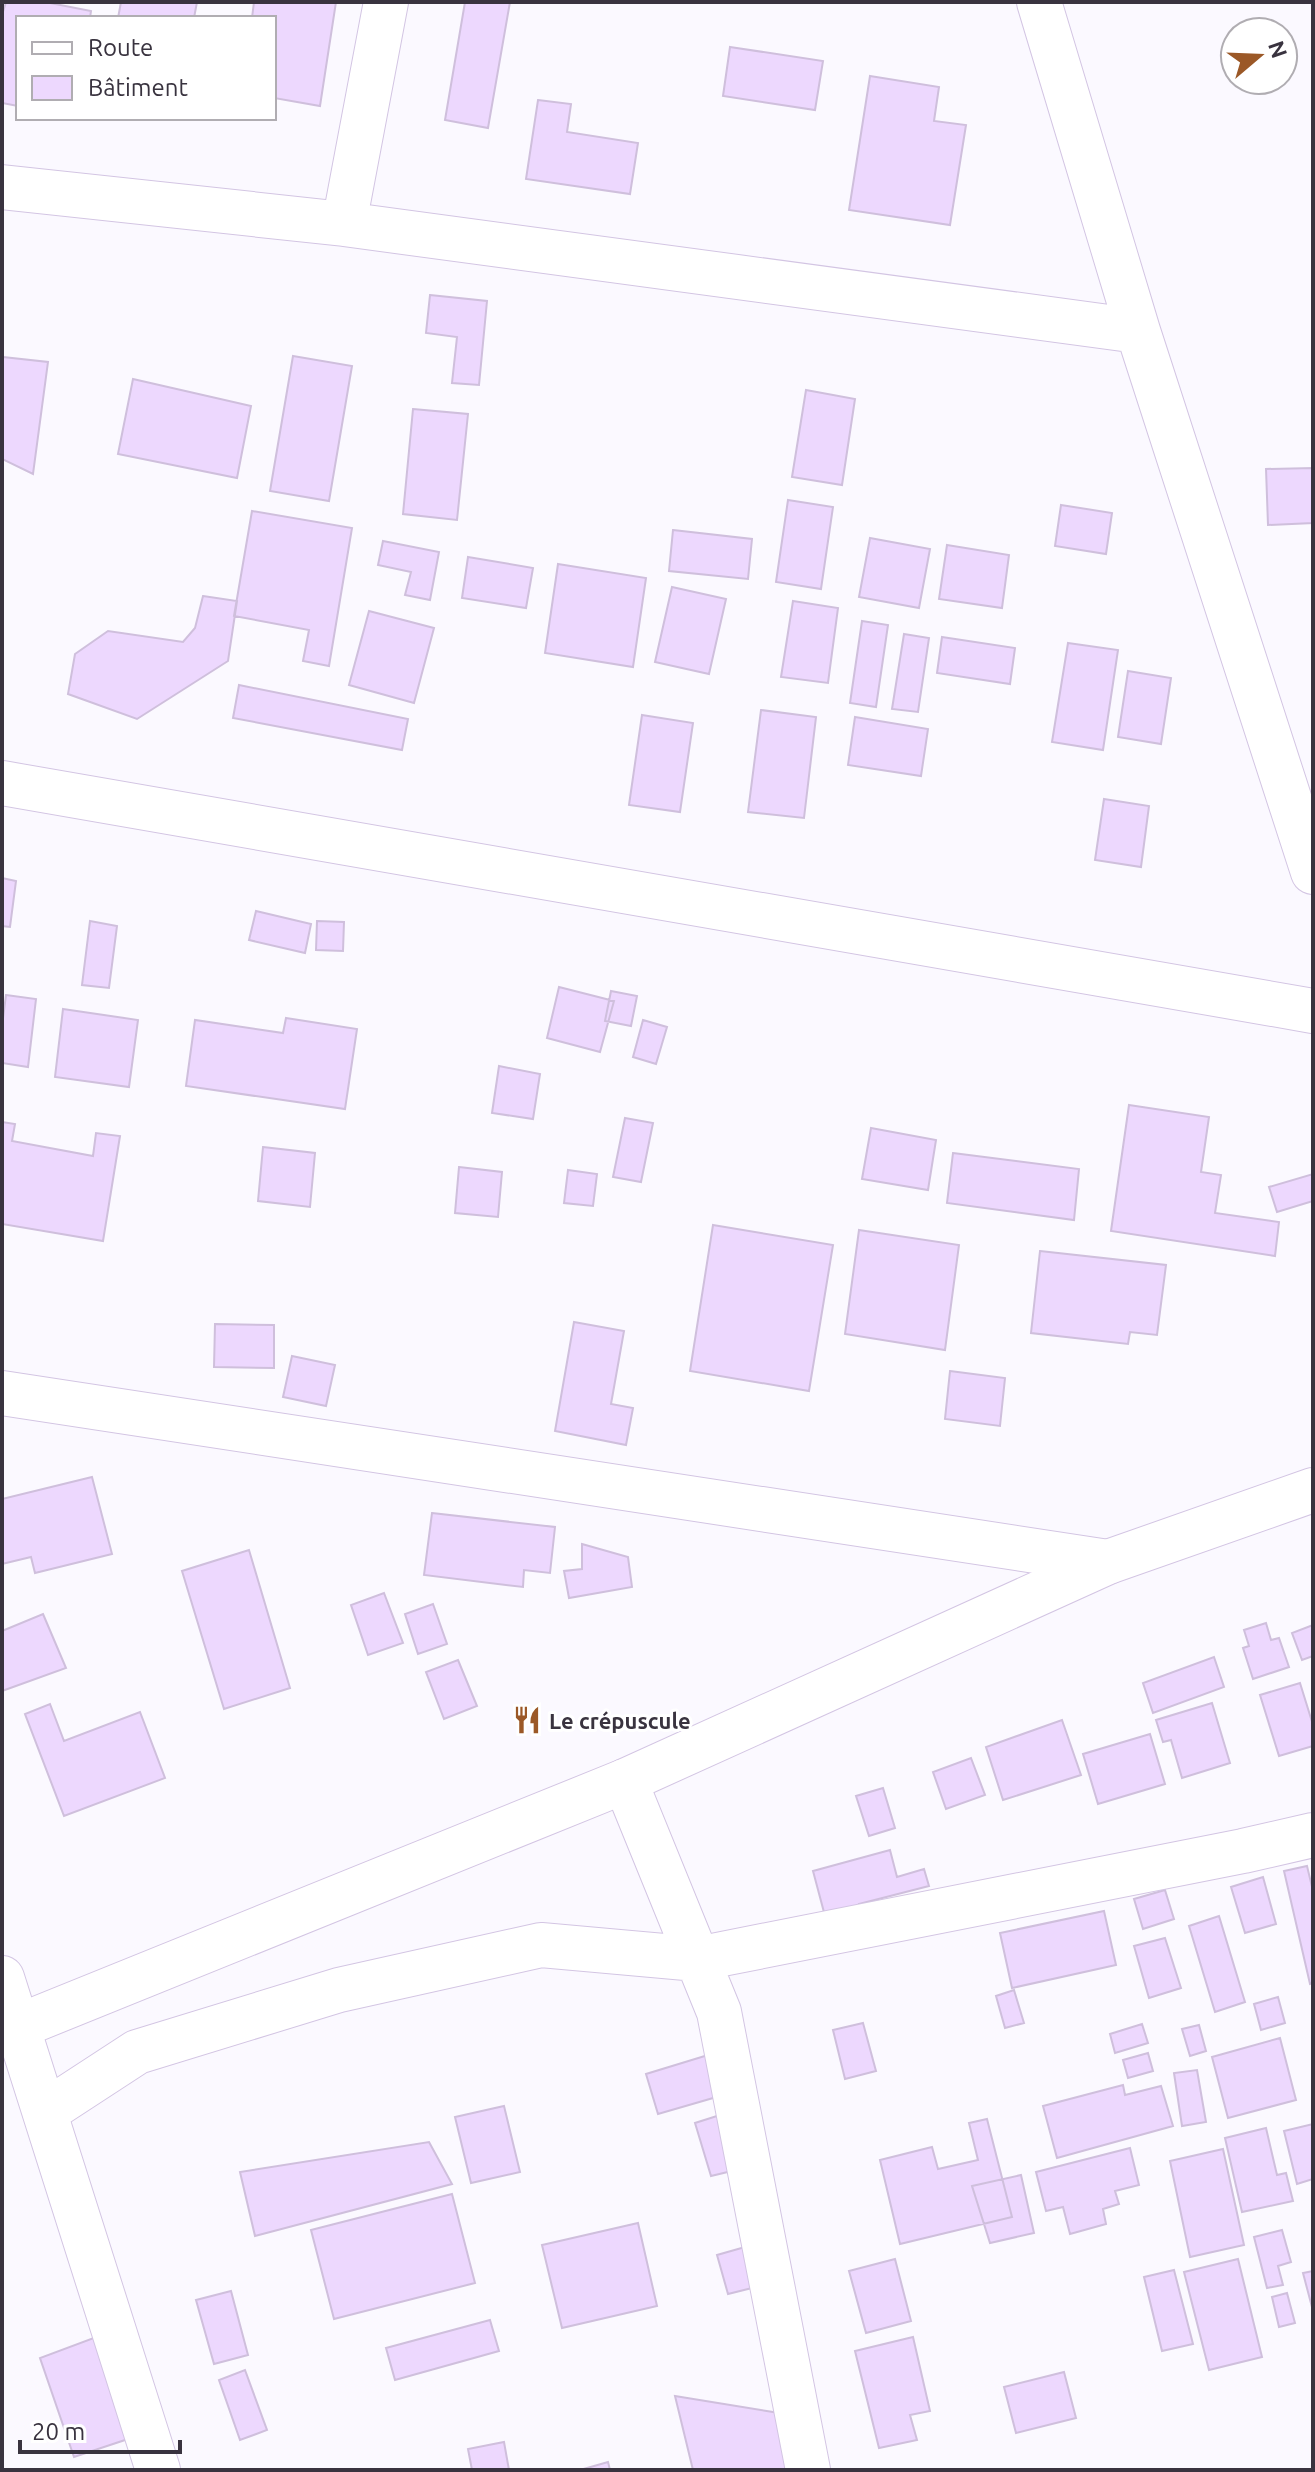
<svg xmlns="http://www.w3.org/2000/svg" width="1315" height="2472" font-family="Ubuntu,sans-serif">
	<rect width="100%" height="100%" fill="#fbf9ff"/>
	<path fill="#edd8fe" stroke="#cfbfdc" stroke-width="2" d="M 6,2 L 45,2 L 91,11 L 90,18 L 18,18 L 18,106 L 2,103 L 2,15 Z
		M 121,2 L 197,2 L 194,18 L 118,18 Z
		M 254,2 L 336,2 L 320,106 L 274,98 L 274,18 L 252,18 Z
		M 465,2 L 510,2 L 488,128 L 445,120 Z
		M 730,47 L 823,61 L 815,110 L 723,96 Z
		M 870,76 L 939,87 L 934,121 L 966,125 L 950,225 L 849,210 Z
		M 538,100 L 571,104 L 567,132 L 638,143 L 630,194 L 526,179 Z
		M 430,295 L 487,301 L 479,385 L 452,383 L 457,337 L 426,333 Z
		M 293,356 L 352,366 L 329,501 L 270,491 Z
		M 3,357 L 48,362 L 33,474 L 2,459 Z
		M 133,379 L 251,406 L 237,478 L 118,454 Z
		M 806,390 L 855,399 L 842,485 L 792,477 Z
		M 413,409 L 468,414 L 457,520 L 403,514 Z
		M 1313,468 L 1313,523 L 1268,525 L 1266,469 Z
		M 788,500 L 833,507 L 821,589 L 776,582 Z
		M 1061,505 L 1112,513 L 1106,554 L 1055,546 Z
		M 252,511 L 352,528 L 329,666 L 303,661 L 309,630 L 234,616 Z
		M 673,530 L 752,539 L 748,579 L 669,571 Z
		M 870,538 L 930,549 L 919,608 L 859,597 Z
		M 383,541 L 439,552 L 430,600 L 405,595 L 411,572 L 378,565 Z
		M 947,545 L 1009,555 L 1002,608 L 939,599 Z
		M 468,557 L 533,568 L 526,608 L 462,598 Z
		M 558,564 L 646,578 L 633,667 L 545,653 Z
		M 672,587 L 726,599 L 709,674 L 655,662 Z
		M 203,596 L 237,601 L 228,661 L 137,719 L 68,694 L 75,654 L 108,631 L 183,642 L 195,628 Z
		M 793,601 L 838,608 L 828,683 L 781,677 Z
		M 369,611 L 434,628 L 414,703 L 349,685 Z
		M 862,621 L 888,625 L 876,707 L 850,703 Z
		M 904,634 L 929,638 L 918,712 L 892,709 Z
		M 942,637 L 1015,648 L 1010,684 L 937,673 Z
		M 1068,643 L 1118,650 L 1103,750 L 1052,742 Z
		M 1128,671 L 1171,678 L 1161,744 L 1118,737 Z
		M 239,685 L 408,719 L 402,750 L 233,718 Z
		M 761,710 L 816,717 L 804,818 L 748,812 Z
		M 642,715 L 693,723 L 680,812 L 629,805 Z
		M 855,717 L 928,729 L 921,776 L 848,765 Z
		M 1104,799 L 1149,806 L 1141,867 L 1095,860 Z
		M 2,878 L 16,881 L 10,927 L 2,926 Z
		M 256,911 L 311,924 L 305,953 L 249,940 Z
		M 90,921 L 117,926 L 109,988 L 82,985 Z
		M 317,921 L 344,922 L 343,951 L 316,950 Z
		M 559,987 L 614,1001 L 600,1052 L 547,1038 Z
		M 611,991 L 637,996 L 631,1026 L 605,1021 Z
		M 6,995 L 36,999 L 28,1067 L 2,1063 L 2,1026 Z
		M 63,1009 L 138,1020 L 129,1087 L 55,1077 Z
		M 286,1018 L 357,1029 L 345,1109 L 186,1086 L 195,1020 L 283,1033 Z
		M 643,1020 L 667,1027 L 656,1064 L 633,1057 Z
		M 499,1066 L 540,1074 L 533,1119 L 492,1113 Z
		M 1129,1105 L 1209,1117 L 1201,1172 L 1221,1175 L 1215,1213 L 1279,1222 L 1275,1256 L 1111,1231 Z
		M 625,1118 L 653,1123 L 641,1182 L 613,1177 Z
		M 2,1122 L 15,1124 L 12,1141 L 93,1156 L 96,1133 L 120,1136 L 103,1241 L 2,1224 Z
		M 871,1128 L 936,1140 L 928,1190 L 862,1179 Z
		M 263,1147 L 315,1153 L 310,1207 L 258,1201 Z
		M 953,1153 L 1079,1169 L 1074,1220 L 947,1203 Z
		M 459,1167 L 502,1172 L 498,1217 L 455,1213 Z
		M 568,1170 L 597,1174 L 593,1206 L 564,1203 Z
		M 1313,1174 L 1313,1201 L 1277,1212 L 1269,1187 Z
		M 713,1225 L 833,1245 L 809,1391 L 690,1371 Z
		M 859,1230 L 959,1245 L 945,1350 L 845,1334 Z
		M 1040,1251 L 1166,1265 L 1157,1335 L 1130,1332 L 1128,1344 L 1031,1333 Z
		M 574,1322 L 624,1331 L 611,1404 L 633,1408 L 626,1445 L 555,1431 Z
		M 215,1324 L 274,1325 L 274,1368 L 214,1367 Z
		M 292,1356 L 335,1365 L 326,1406 L 283,1397 Z
		M 950,1371 L 1005,1378 L 1000,1426 L 945,1419 Z
		M 92,1477 L 112,1554 L 35,1573 L 31,1557 L 2,1564 L 2,1499 Z
		M 432,1513 L 555,1527 L 550,1573 L 524,1570 L 523,1587 L 424,1575 Z
		M 582,1544 L 628,1557 L 632,1587 L 569,1598 L 564,1571 L 582,1569 Z
		M 249,1550 L 290,1688 L 224,1709 L 182,1571 Z
		M 384,1593 L 403,1643 L 368,1655 L 351,1605 Z
		M 433,1604 L 447,1644 L 418,1654 L 405,1614 Z
		M 43,1614 L 66,1668 L 2,1691 L 2,1631 Z
		M 1266,1623 L 1271,1640 L 1279,1638 L 1289,1667 L 1253,1679 L 1243,1648 L 1249,1646 L 1244,1630 Z
		M 1313,1625 L 1313,1656 L 1302,1660 L 1292,1633 Z
		M 1214,1657 L 1224,1687 L 1153,1713 L 1143,1683 Z
		M 458,1660 L 477,1706 L 444,1719 L 426,1672 Z
		M 1300,1683 L 1313,1725 L 1313,1746 L 1279,1756 L 1260,1695 Z
		M 1212,1703 L 1230,1763 L 1182,1778 L 1171,1740 L 1163,1742 L 1156,1720 Z
		M 50,1704 L 64,1741 L 140,1712 L 165,1778 L 64,1816 L 25,1714 Z
		M 1062,1720 L 1081,1775 L 1003,1800 L 986,1747 Z
		M 1150,1734 L 1165,1784 L 1098,1804 L 1083,1754 Z
		M 971,1758 L 985,1795 L 946,1809 L 933,1772 Z
		M 883,1788 L 895,1828 L 869,1836 L 856,1796 Z
		M 890,1850 L 897,1877 L 924,1869 L 929,1886 L 859,1904 L 862,1920 L 825,1916 L 813,1871 Z
		M 1307,1866 L 1313,1891 L 1313,1983 L 1310,1984 L 1284,1871 Z
		M 1263,1877 L 1276,1924 L 1245,1933 L 1231,1887 Z
		M 1165,1890 L 1174,1919 L 1143,1929 L 1134,1899 Z
		M 1104,1911 L 1116,1965 L 1012,1988 L 1000,1933 Z
		M 1219,1916 L 1245,2002 L 1215,2012 L 1189,1926 Z
		M 1165,1938 L 1181,1988 L 1149,1998 L 1134,1946 Z
		M 1014,1990 L 1024,2023 L 1005,2028 L 996,1996 Z
		M 1278,1997 L 1285,2023 L 1261,2030 L 1254,2004 Z
		M 863,2023 L 876,2071 L 845,2079 L 833,2030 Z
		M 1142,2024 L 1148,2043 L 1115,2053 L 1110,2034 Z
		M 1199,2025 L 1206,2051 L 1190,2056 L 1182,2029 Z
		M 1280,2038 L 1296,2100 L 1228,2118 L 1212,2057 Z
		M 1148,2053 L 1153,2071 L 1128,2078 L 1123,2060 Z
		M 708,2055 L 720,2096 L 658,2114 L 646,2074 Z
		M 1197,2070 L 1206,2122 L 1182,2126 L 1174,2073 Z
		M 1123,2085 L 1125,2095 L 1161,2086 L 1173,2126 L 1057,2158 L 1043,2106 Z
		M 504,2106 L 520,2172 L 471,2183 L 455,2117 Z
		M 720,2115 L 736,2170 L 711,2176 L 695,2123 Z
		M 987,2119 L 1012,2217 L 900,2244 L 880,2160 L 932,2147 L 938,2169 L 978,2160 L 969,2123 Z
		M 1313,2124 L 1313,2179 L 1297,2184 L 1284,2131 Z
		M 1266,2128 L 1277,2175 L 1286,2173 L 1293,2201 L 1242,2212 L 1225,2138 Z
		M 429,2142 L 452,2184 L 255,2236 L 240,2172 Z
		M 1130,2148 L 1139,2185 L 1115,2191 L 1119,2204 L 1103,2209 L 1106,2224 L 1070,2234 L 1063,2207 L 1046,2211 L 1036,2172 Z
		M 1223,2149 L 1244,2245 L 1190,2257 L 1170,2161 Z
		M 1021,2175 L 1034,2233 L 990,2243 L 972,2186 Z
		M 452,2194 L 475,2283 L 334,2319 L 311,2230 Z
		M 638,2223 L 657,2306 L 562,2328 L 542,2245 Z
		M 1282,2230 L 1291,2262 L 1278,2266 L 1283,2285 L 1267,2288 L 1254,2237 Z
		M 745,2247 L 756,2287 L 728,2294 L 717,2255 Z
		M 895,2259 L 911,2321 L 866,2333 L 849,2271 Z
		M 1238,2259 L 1262,2357 L 1209,2370 L 1184,2272 Z
		M 1174,2270 L 1193,2344 L 1162,2351 L 1144,2277 Z
		M 1313,2271 L 1313,2311 L 1303,2273 Z
		M 231,2291 L 248,2355 L 214,2364 L 196,2300 Z
		M 1287,2293 L 1295,2323 L 1279,2327 L 1272,2297 Z
		M 490,2320 L 499,2351 L 395,2380 L 386,2348 Z
		M 99,2336 L 134,2437 L 74,2457 L 40,2358 Z
		M 913,2337 L 930,2411 L 910,2415 L 917,2440 L 879,2448 L 855,2351 Z
		M 245,2370 L 267,2430 L 240,2440 L 219,2380 Z
		M 1064,2372 L 1076,2418 L 1016,2433 L 1004,2387 Z
		M 675,2396 L 785,2414 L 799,2470 L 693,2470 Z
		M 504,2442 L 509,2470 L 472,2470 L 468,2449 Z
		M 608,2462 L 610,2470 L 580,2470 Z"/>
	<g fill="none" stroke-linecap="round" stroke-linejoin="round">
		<defs>
			<path id="street" d="M 1039,2 L 1138,331 L 1313,872
				M 2,187 L 344,224 L 1138,331
				M 344,224 L 386,2
				M 2,783 L 1313,1011
				M 2,1393 L 1108,1562
				M 625,1781 L 719,2012 L 808,2470
				M 2,1978 L 158,2470
				M 45,2112 L 137,2052 L 339,1990 L 541,1945 L 697,1959 L 1243,1851 L 1313,1835"/>
			<path id="secondary" d="M 2,2033 L 625,1781 L 1108,1562 L 1313,1490"/>
		</defs>
		<use href="#street" stroke="#d3c5e3" stroke-width="46"/>
		<use href="#secondary" stroke="#d3c5e3" stroke-width="46"/>
		<use href="#street" stroke="#fff" stroke-width="44"/>
		<use href="#secondary" stroke="#fff" stroke-width="44"/>
	</g>
	<defs>
		<symbol id="restaurant-bare" viewBox="-9 -9 18 18"><path d="M-5-6h1v4h1v-4h1v4h1v-4h1v5L-1.5 .5V6h-2V.5L-5-1ZM5-6V6H3V1.5H1.5Q1.5-4 5-6Z" fill="#9b5827" stroke="#fff" stroke-width="2.5" paint-order="stroke"/></symbol>
	</defs>
	<g fill-rule="evenodd">
		<use href="#restaurant-bare" x="507" y="1700" width="40" height="40"/>
	</g>
	<g text-anchor="middle" dominant-baseline="central" stroke-width="6" stroke-linejoin="round" paint-order="stroke">
		<g font-size="22" font-weight="bold" fill="#39333f" stroke="#fff" text-anchor="start">
			<text x="549" y="1720">Le crépuscule</text>
		</g>
	</g>
	<rect width="1315" height="2472" fill="none" stroke="#39333f" stroke-width="8"/>
	<rect x="16" y="16" width="260" height="104" fill="#ffffff" stroke="#b0adb2" stroke-width="2"/>
	<rect x="32" y="42" width="40" height="12" fill="#ffffff" stroke="#b0adb2" stroke-width="2"/>
	<text x="88" y="56" font-size="24" fill="#39333f">Route</text>
	<rect x="32" y="76" width="40" height="24" fill="#edd8fe" stroke="#b0adb2" stroke-width="2"/>
	<text x="88" y="96" font-size="24" fill="#39333f">Bâtiment</text>
	<g transform="translate(1259 56) rotate(71)"><circle r="38" fill="#ffffff" stroke="#b0adb2" stroke-width="2"/>
	<path d="M0-6L14 30L0 20L-14 30Z" fill="#9b5827"/>
	<text y="-12" font-size="22" font-weight="bold" text-anchor="middle" fill="#39333f">N</text>
	</g>
	<path d="M20 2440v12h160v-12" fill="none" stroke="#39333f" stroke-width="4"/>
	<text x="32" y="2440" font-size="24" fill="#39333f" stroke="#ffffff" stroke-width="6" paint-order="stroke">20 m</text>
</svg>
